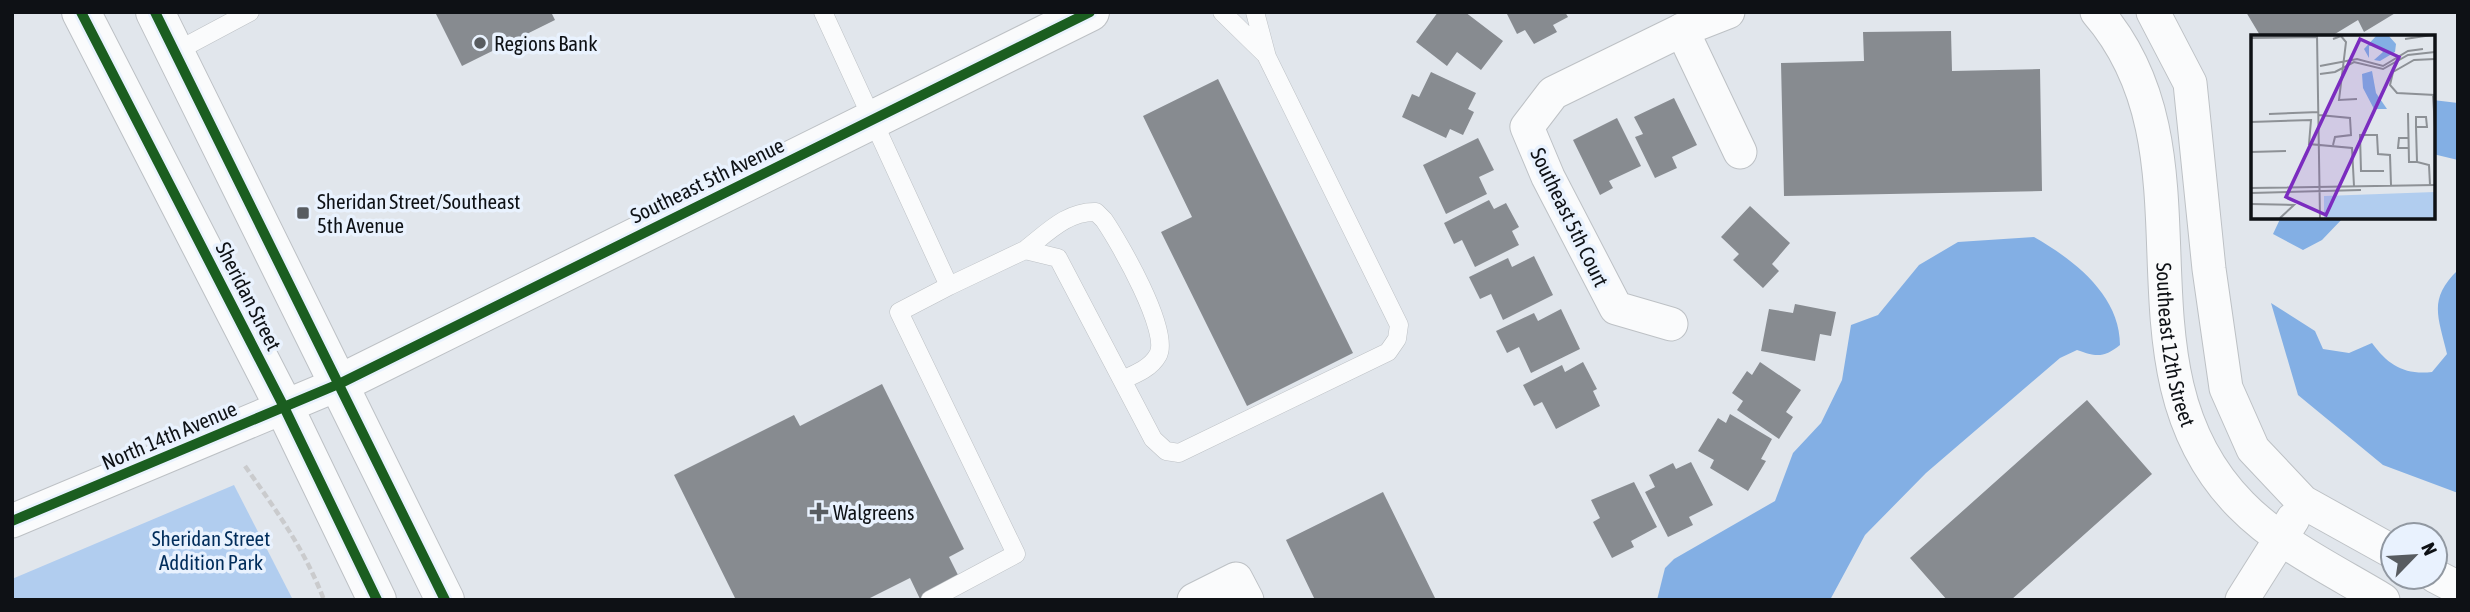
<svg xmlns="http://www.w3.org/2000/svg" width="2470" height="612" font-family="'Asap Condensed',sans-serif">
	<rect width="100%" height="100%" fill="#e1e6ec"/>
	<path fill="#b1cdef" d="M 234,485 L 293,600 L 12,600 L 12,579 Z"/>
	<path fill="#83afe4" d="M 2433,100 L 2458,103 L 2458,160 L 2433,154 Z
		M 2281,217 L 2344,217 L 2322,240 L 2303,250 L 2273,234 Z
		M 2034,237 C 2074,260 2120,295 2120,345 C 2104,358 2096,357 2077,350 L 2060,358 L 1926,473 L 1865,535 L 1830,600 L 1657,600 L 1665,568 L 1674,559 L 1775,501 L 1793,453 L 1821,423 L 1842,380 L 1851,325 L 1878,315 L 1919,265 L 1958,242 Z
		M 2458,270 L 2458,493 L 2383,465 L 2298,395 L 2271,303 L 2315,331 L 2323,349 L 2349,353 L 2372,343 C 2388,365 2404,375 2432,372 L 2447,354 C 2438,316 2428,299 2458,270 Z"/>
	<path fill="#878b90" d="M 435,12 L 551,12 L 555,20 L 462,66 Z
		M 1438,12 L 1465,12 L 1503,41 L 1481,70 L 1457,52 L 1447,66 L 1416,42 Z
		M 1506,12 L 1565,12 L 1568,17 L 1553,25 L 1557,32 L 1534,44 L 1525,30 L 1517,34 Z
		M 2246,12 L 2397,12 L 2364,32 L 2358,20 L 2330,37 L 2261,37 Z
		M 1951,31 L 1952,71 L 2040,69 L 2042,191 L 1784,196 L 1781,63 L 1864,61 L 1863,32 Z
		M 1431,72 L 1476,93 L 1468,109 L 1474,112 L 1463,135 L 1450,129 L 1446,138 L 1402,117 L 1412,94 L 1419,97 Z
		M 1218,79 L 1353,353 L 1247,406 L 1161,232 L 1192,217 L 1143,116 Z
		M 1674,98 L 1697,145 L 1672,157 L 1677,168 L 1655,178 L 1635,137 L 1643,134 L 1634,117 Z
		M 1617,118 L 1641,166 L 1609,181 L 1613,188 L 1600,195 L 1573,140 Z
		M 1478,138 L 1494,170 L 1479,177 L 1487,194 L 1446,214 L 1423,165 Z
		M 1489,200 L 1494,209 L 1506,203 L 1519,227 L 1512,231 L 1519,245 L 1475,267 L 1462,240 L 1454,244 L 1444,223 Z
		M 1750,206 L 1790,243 L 1772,264 L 1779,271 L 1763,288 L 1733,260 L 1739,254 L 1721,237 Z
		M 1534,256 L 1553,295 L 1503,320 L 1491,294 L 1480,299 L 1469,277 L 1508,258 L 1512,267 Z
		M 1795,304 L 1836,312 L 1831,336 L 1820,334 L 1815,361 L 1761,351 L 1769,309 L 1793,313 Z
		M 1561,309 L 1580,349 L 1531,373 L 1519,347 L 1507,353 L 1496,331 L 1534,313 L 1538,321 Z
		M 1583,362 L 1597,389 L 1593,391 L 1600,406 L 1556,429 L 1542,402 L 1534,406 L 1523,385 L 1562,365 L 1565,372 Z
		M 1760,362 L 1801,390 L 1786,412 L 1793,417 L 1779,439 L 1737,410 L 1743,401 L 1732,393 L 1747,371 L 1752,375 Z
		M 882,384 L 964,549 L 949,557 L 960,579 L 920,599 L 910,578 L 866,600 L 736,600 L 674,475 L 794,415 L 800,426 Z
		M 2087,400 L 2152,474 L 2011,600 L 1947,600 L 1910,558 Z
		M 1730,414 L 1772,439 L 1761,459 L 1766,461 L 1748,491 L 1710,468 L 1714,460 L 1698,451 L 1718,418 L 1726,423 Z
		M 1691,462 L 1713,505 L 1689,517 L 1693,525 L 1668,537 L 1645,492 L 1655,487 L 1649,475 L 1673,463 L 1676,469 Z
		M 1634,482 L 1657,527 L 1631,541 L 1634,547 L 1612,558 L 1593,522 L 1600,518 L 1591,500 Z
		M 1383,492 L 1436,600 L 1315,600 L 1286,540 Z"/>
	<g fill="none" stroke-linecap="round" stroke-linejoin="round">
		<defs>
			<path id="service" d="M 823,12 L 949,286 L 899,312 L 1016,554 L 930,600
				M 1222,12 L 1265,54
				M 175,52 L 250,12
				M 1025,250 C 1047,233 1067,211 1096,212 L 1104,220 C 1119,242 1171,332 1158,355 C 1151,368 1136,374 1122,380
				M 949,286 L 1025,250 L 1058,258 L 1153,439 L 1166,451 L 1179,453 L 1388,352 L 1397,339 L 1399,325 L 1267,57 L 1255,12"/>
			<g id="minor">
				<path id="s1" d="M 2097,12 C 2222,156 2103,365 2241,505 C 2280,545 2335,571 2383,600"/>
				<path d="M 2153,12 L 2190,83 L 2209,269 L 2226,388 L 2253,449 L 2303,502 L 2393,552"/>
				<path d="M 1682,30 L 1740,152"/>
				<path d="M 1671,324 L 1616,308 L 1548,177 L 1527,127 L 1553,93 L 1682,30 L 1728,12"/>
				<path d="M 12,521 L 341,383"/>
				<path d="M 2435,576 L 2458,588"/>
				<path d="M 1194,600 L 1236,579 L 1247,600"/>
				<path d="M 2242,600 L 2293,519"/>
			</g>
			<path id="tertiary" d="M 341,383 L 1090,12"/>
			<path id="primary" d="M 81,12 L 284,407 L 377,600
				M 155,12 L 445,600"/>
		</defs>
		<use href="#service" stroke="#bdc1c5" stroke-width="19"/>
		<use href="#minor" stroke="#bdc1c5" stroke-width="35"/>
		<use href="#tertiary" stroke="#bdc1c5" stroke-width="40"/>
		<use href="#primary" stroke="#bdc1c5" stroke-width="40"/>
		<path stroke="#cacbcd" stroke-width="4.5" stroke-dasharray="7 3.5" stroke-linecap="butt" d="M 245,466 C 276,510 305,550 324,600"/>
		<use href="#service" stroke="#fafbfc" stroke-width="18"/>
		<use href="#minor" stroke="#fafbfc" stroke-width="33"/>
		<use href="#tertiary" stroke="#fafbfc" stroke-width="38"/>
		<use href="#primary" stroke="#fafbfc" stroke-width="38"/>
		<defs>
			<path id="cycleway" d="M 81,12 L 284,407 L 377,600
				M 155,12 L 445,600
				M 12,521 L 341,383 L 1090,12"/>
		</defs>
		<use href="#cycleway" stroke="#e9f2fe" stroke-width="15"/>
		<use href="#cycleway" stroke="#1b5e20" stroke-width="10"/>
	</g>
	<g fill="#585c60" stroke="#e9f2fe" stroke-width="2.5">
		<circle cx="480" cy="43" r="7"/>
		<rect x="296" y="206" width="14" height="14" rx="3.5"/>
		<path d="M815.5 501.5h7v7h7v7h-7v7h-7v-7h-7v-7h7z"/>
	</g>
	<g text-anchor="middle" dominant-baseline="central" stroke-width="7" stroke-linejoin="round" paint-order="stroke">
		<g font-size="21" fill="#0e1115" stroke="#e9f2fe" text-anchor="start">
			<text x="494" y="43">Regions Bank</text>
			<text x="317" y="201">Sheridan Street/Southeast<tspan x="317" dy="24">5th Avenue</tspan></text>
			<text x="833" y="512">Walgreens</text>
		</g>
		<g font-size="21" fill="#0e1115" stroke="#e9f2fe">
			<text transform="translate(707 180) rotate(-26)">Southeast 5th Avenue</text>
			<text transform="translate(1570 217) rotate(64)">Southeast 5th Court</text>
			<text transform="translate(249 296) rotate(63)">Sheridan Street</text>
			<text stroke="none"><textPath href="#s1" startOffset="348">Southeast 12th Street</textPath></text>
			<text transform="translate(169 435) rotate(-23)">North 14th Avenue</text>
		</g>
		<g font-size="21" fill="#012d5b" stroke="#e9f2fe">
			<text x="211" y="538">Sheridan Street<tspan x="211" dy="24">Addition Park</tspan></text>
		</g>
	</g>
	<g transform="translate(2251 35)">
		<rect width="184" height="184" fill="#e1e6ec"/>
		<path d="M 184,157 L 184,183 L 73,183 L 73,161 Z" fill="#b1cdef"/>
		<path d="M 126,0 L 137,0 L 145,9 L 144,17 L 129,26 L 123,25 L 132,17 L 125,10 L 118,11 L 118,23 L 113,14 ZM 121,36 L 125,58 L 136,74 L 123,74 L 112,53 L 111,39 Z" fill="#83afe4"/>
		<path fill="none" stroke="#8d9196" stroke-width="2" d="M 66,0 L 69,183M 0,3 L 66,2M 82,4 L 90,1 L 95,7 L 88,65 L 106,64M 154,4 L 181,0M 69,31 L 106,24 L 132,31 L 157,16 L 172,14M 142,37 L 139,50 L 146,58 L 184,60M 142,37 L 163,25 L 184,24M 69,39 L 84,37 L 103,27 L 132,34 L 157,20 L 184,17M 182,60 L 184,92M 157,78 L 158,127 L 166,127M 18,79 L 68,77M 68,80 L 99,83 L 100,100 L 84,102 L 82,110M 0,87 L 60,85 L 58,109 L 101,113 L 103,151M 165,92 L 165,82 L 175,82 L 176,92 L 165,92 L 166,127 L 178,130 L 179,150M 158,103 L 148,103 L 147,113 L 158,113M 0,117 L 35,116M 133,136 L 110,136 L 109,100 L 126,100 L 127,119 L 139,120 L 140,150M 0,153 L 184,150M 0,158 L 110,155M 0,169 L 43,170 L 29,183"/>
		<path fill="#7b2cbf" fill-opacity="0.15" stroke="#7b2cbf" stroke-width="3.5" d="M 109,4 L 148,22 L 75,180 L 35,162 Z"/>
		<rect width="184" height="184" fill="none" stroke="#0e1115" stroke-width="3.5"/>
	</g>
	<rect width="2470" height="612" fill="none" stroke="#0e1115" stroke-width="28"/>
	<g transform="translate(2414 556) rotate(65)"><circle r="33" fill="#e9f2fe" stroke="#9198a1" stroke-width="2"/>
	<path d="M0-5L12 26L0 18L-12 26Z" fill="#585c60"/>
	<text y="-10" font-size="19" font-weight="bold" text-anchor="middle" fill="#0e1115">N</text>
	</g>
</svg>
